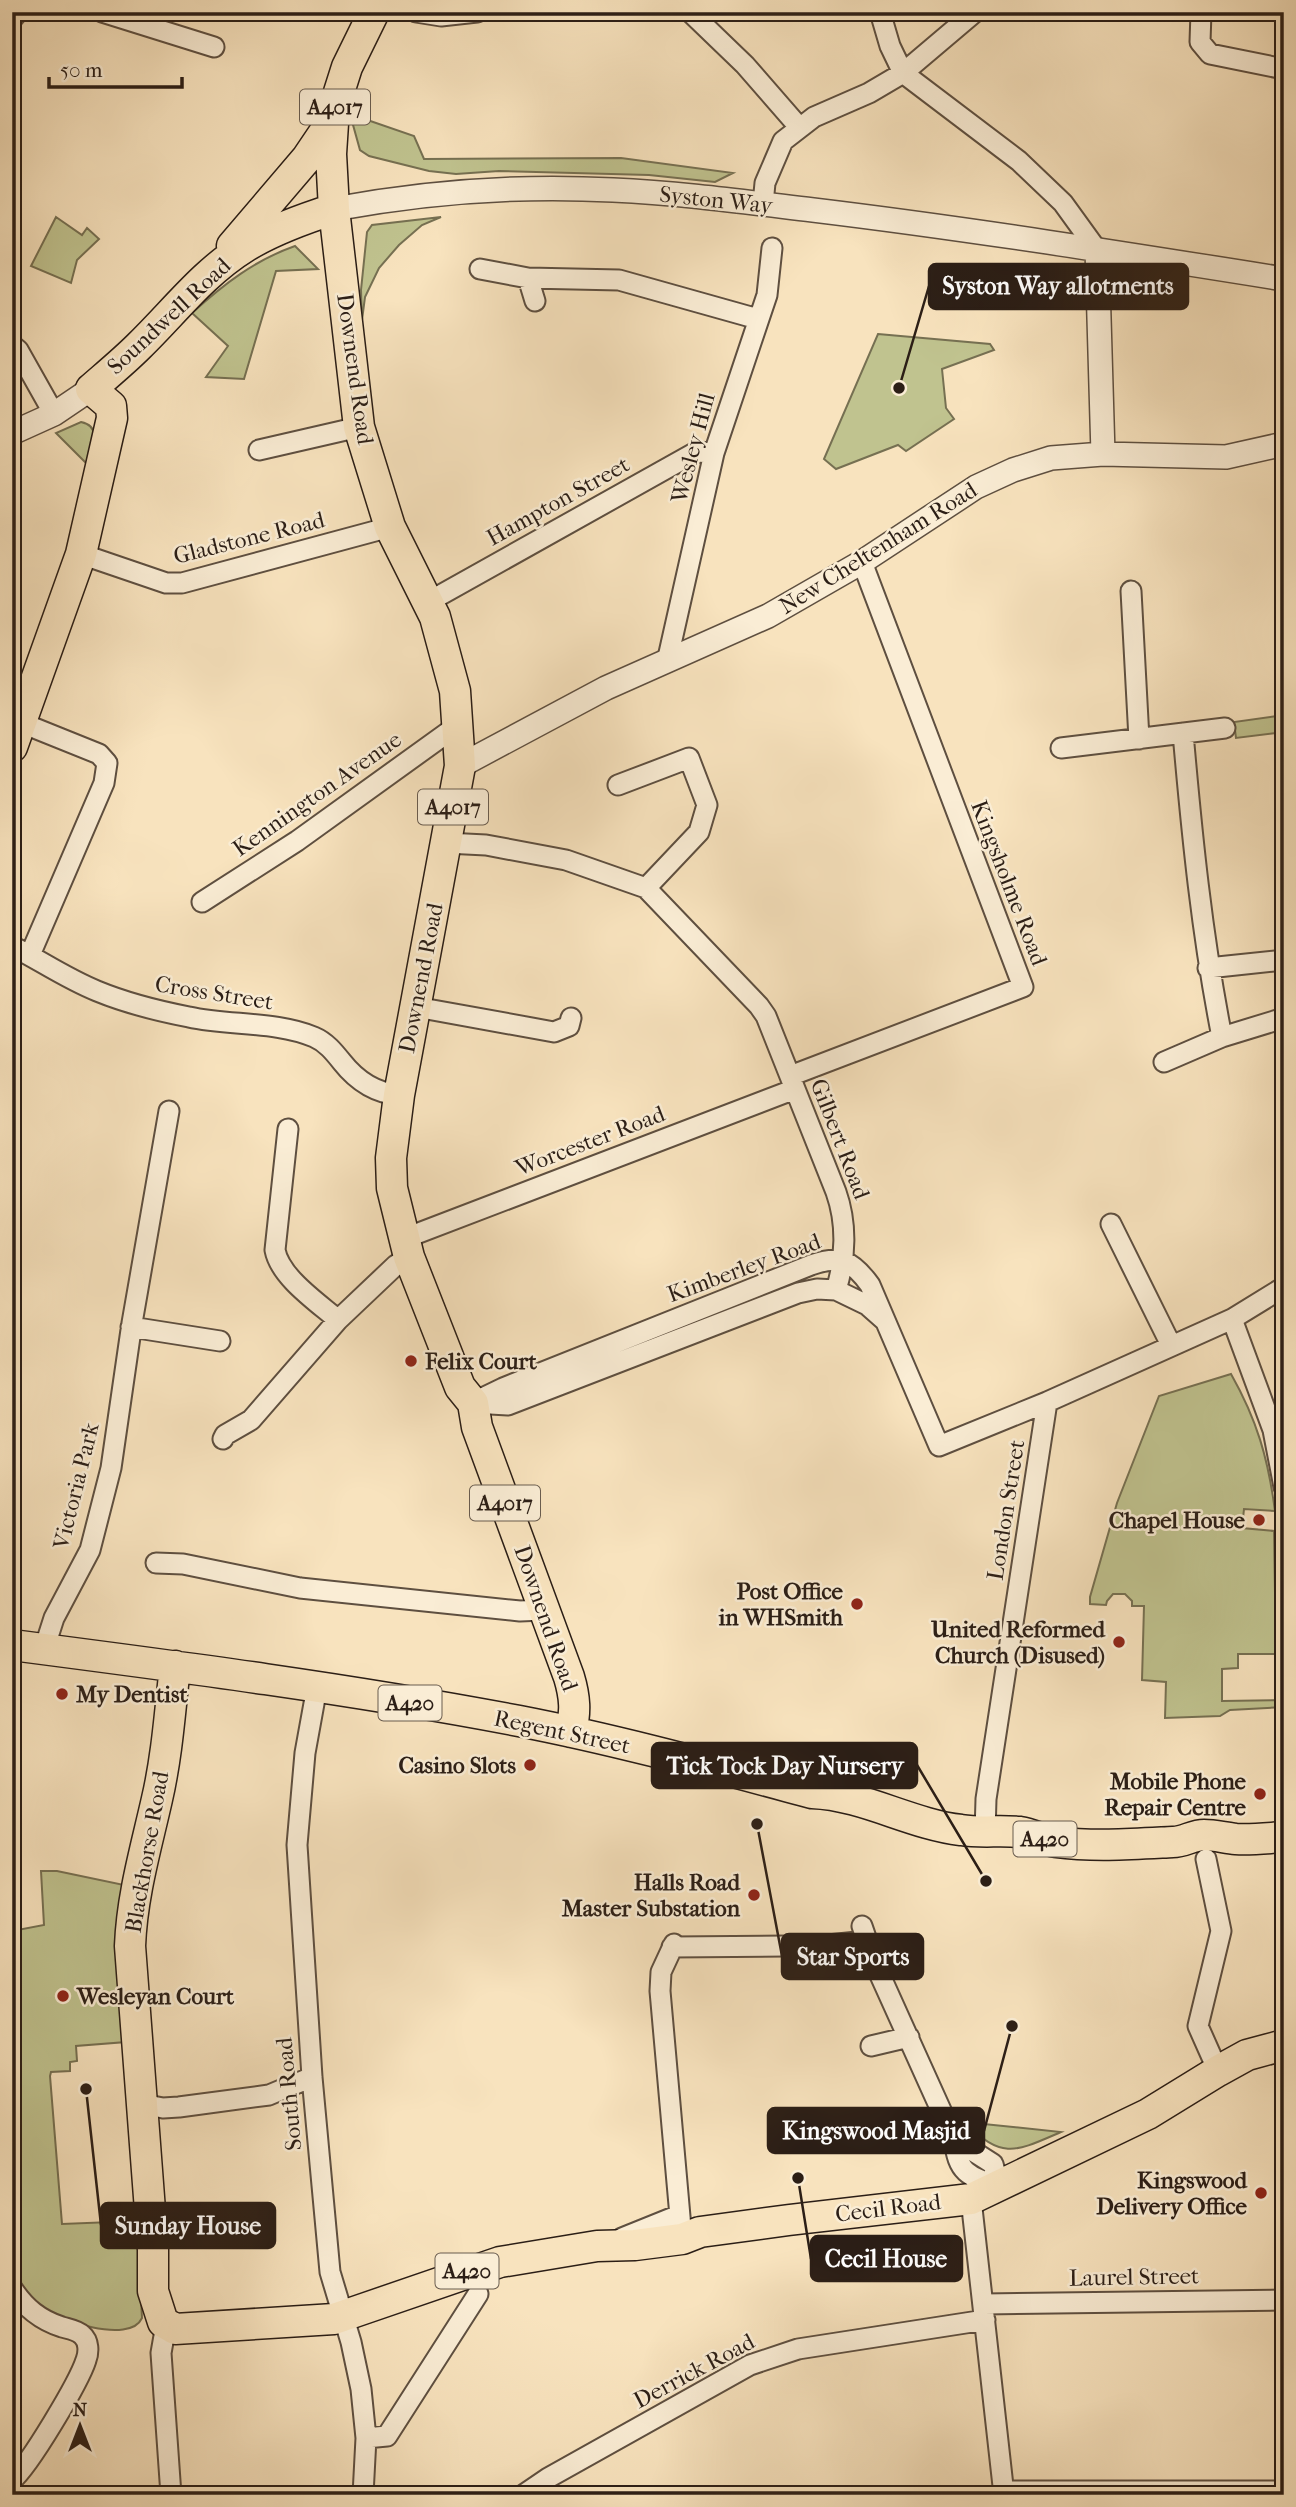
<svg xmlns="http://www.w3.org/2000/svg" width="1296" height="2507" font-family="'IM FELL French Canon',serif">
	<rect width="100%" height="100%" fill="#f8e3be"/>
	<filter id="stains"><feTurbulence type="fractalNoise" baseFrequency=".00286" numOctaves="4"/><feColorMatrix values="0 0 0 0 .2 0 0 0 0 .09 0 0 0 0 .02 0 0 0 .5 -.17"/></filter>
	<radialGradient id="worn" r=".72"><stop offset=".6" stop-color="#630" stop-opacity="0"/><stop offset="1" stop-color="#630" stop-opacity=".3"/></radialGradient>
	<path fill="#c0c38f" stroke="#767052" stroke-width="2" d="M 350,114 L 414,136 L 424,159 L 621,158 L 733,173 L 715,182 L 649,175 L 499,171 L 456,174 L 429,171 L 369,156 L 360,150 Z
		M 56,217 L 82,235 L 87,228 L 99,239 L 77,260 L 71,283 L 31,266 Z
		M 441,217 L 422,225 L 399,245 L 379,268 L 365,297 L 362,320 L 361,290 L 367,232 L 372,225 Z
		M 295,246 L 318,269 L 276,271 L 244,379 L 206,377 L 228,346 L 192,313 C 224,284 255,260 295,246 Z
		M 878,334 L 990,344 L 994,350 L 942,369 L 946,408 L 954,419 L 906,451 L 898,445 L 836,469 L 824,459 Z
		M 81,422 C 103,426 93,450 89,466 L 56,433 Z
		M 1284,715 L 1284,732 L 1236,738 L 1234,722 Z
		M 1231,1374 C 1257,1420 1268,1458 1275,1511 L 1244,1509 L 1242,1528 L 1274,1531 L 1276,1654 L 1238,1654 L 1238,1668 L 1222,1669 L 1222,1701 L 1283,1700 L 1284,1707 L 1230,1710 L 1220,1716 L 1165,1718 L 1166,1682 L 1142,1680 L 1144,1606 L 1132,1606 L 1132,1601 L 1125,1594 L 1113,1594 L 1107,1601 L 1106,1605 L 1090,1604 L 1090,1597 L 1117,1503 L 1159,1396 Z
		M 41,1871 L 57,1871 L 124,1885 L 126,2042 L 76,2046 L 77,2061 L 70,2062 L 70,2071 L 51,2072 L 50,2076 L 62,2224 L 137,2221 L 142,2318 C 130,2345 55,2320 38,2305 C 27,2296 19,2281 12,2269 L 12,1931 L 44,1925 Z
		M 964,2122 L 1061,2132 C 1015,2152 1003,2160 964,2122 Z"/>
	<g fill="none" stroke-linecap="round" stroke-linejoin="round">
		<defs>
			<path id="minor" d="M 102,12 L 214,47
				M 416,12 L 441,16 L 477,12
				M 690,12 L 745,65 L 799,127
				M 975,12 L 903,73 L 1019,161 L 1063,203 L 1097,250
				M 1201,12 L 1200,42 L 1210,54 L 1284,69
				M 12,19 L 18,12
				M 763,204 L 765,183 L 783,141 L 814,117 L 869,93 L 903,73 L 890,46 L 880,12
				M 480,269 L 528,278 L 619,280 L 758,319
				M 528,278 L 535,301
				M 12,345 L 18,350 L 54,414
				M 259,450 L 359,427
				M 81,554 L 166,583 L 182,583 L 390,527
				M 1131,591 L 1139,739
				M 428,602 L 696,452 L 714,453
				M 667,662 L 714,453 L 767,295 L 772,248
				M 22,723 L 99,754 L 107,763 L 104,783 L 30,955
				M 1183,733 C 1192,836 1202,936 1222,1037
				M 1061,748 L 1225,728
				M 618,785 L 689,758 L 707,805 L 699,832 L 646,888
				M 446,843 L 486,845 L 566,860 L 646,888 L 759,1006 L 766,1016 L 836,1192 C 847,1223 846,1258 836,1290 L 817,1289 L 798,1293 L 508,1405 L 473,1403
				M 202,902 L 297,841 L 458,725
				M 12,946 C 41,961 67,979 97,991 C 126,1003 158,1011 189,1017 C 229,1026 276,1021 314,1037 C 326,1042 334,1052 342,1062 C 357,1081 375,1093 399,1095
				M 1208,968 L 1284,960
				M 416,1007 L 554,1032 L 569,1026 L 571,1018
				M 1164,1062 L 1222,1037 L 1284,1018
				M 790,1076 L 1023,987 L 862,562
				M 288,1129 L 275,1250 C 280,1277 317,1302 338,1320 L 396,1265 L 409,1257
				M 1111,1224 L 1171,1345
				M 403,1239 L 795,1089
				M 836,1290 L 867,1305 L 884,1320
				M 1232,1319 L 1273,1430 L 1284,1487
				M 131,1327 L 220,1341
				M 474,1402 L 503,1388 L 811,1265 C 840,1255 852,1260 870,1285 L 939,1446 L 1047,1402 L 1232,1319 L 1284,1287
				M 223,1439 L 225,1435 L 251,1420 L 338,1320
				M 156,1563 L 183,1564 L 300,1588 L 520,1611 L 543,1610
				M 44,1649 L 54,1618 L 90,1550 L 111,1468 L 132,1323 L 169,1111
				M 317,1687 L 305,1753 L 297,1845 L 312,2077 L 330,2272 L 351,2342 L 361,2389 L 366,2438 L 363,2495
				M 985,1833 L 986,1799 L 1047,1402
				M 1206,1859 L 1221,1931 L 1198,2026 L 1218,2071
				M 862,1926 L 875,1964 L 954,2139 C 958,2173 967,2176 999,2186
				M 674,1944 L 661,1972 L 660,1991 L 682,2239
				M 828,1945 L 867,1941
				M 672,1947 L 786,1946
				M 871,2046 L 909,2037
				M 142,2104 L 163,2108 L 179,2107 L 269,2095 L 312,2077
				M 954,2139 L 993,2164 L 999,2186
				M 971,2199 L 1004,2495
				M 622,2238 L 679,2215
				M 12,2288 C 25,2308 40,2320 62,2327 C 69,2329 77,2330 82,2335 C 89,2341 89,2352 86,2360 C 79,2382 29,2466 12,2480
				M 984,2304 L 1284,2300
				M 168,2326 L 164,2336 L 161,2353 L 171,2495
				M 366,2438 L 387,2436 L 478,2294
				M 1004,2491 L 1284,2491
				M 523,2495 L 548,2478 L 750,2365 L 798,2349 L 985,2320"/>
			<path id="tertiary" d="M 334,209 C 425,192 520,185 613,190 C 680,193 746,202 813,210 C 970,229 1127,254 1284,279
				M 1097,250 L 1103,454
				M 12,433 L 54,414 L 91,389
				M 460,766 L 606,688 L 768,616 L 862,562 L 976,487 L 1013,470 L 1051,458 L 1103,454 L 1226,457 L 1284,444"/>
			<path id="primary" d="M 374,12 L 347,67 L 334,108 L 331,154 L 334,209 L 359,427 L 390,527 L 435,617 L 455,691 L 460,766 L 399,1095 L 391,1158 L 392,1188 L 409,1257 L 460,1387 L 473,1403 L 477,1427 L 569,1677 C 575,1697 576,1712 571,1732
				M 232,246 L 307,158 L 332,121
				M 12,747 L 81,554 L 112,418 L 111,406 L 91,389 C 107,375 124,361 139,346 C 174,312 203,273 245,247 C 272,230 303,219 334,209
				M 12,1645 C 182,1667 351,1689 519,1721 C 617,1740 715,1767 812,1793 C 864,1795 910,1824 961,1830 C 981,1833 1000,1830 1020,1832 C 1033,1834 1043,1840 1056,1842 C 1094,1847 1135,1844 1173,1842 C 1184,1842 1193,1835 1204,1835 C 1215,1835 1225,1838 1236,1839 C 1251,1840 1268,1838 1284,1837
				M 175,1666 C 170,1711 167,1756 157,1799 C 146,1848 132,1895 130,1946 L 153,2250 L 153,2291 L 163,2322 L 175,2329 L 334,2319 L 500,2262 L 597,2246 L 635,2245 L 682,2239 L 700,2232 L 789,2220 L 971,2199 L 1148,2114 L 1218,2071 L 1247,2055 L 1284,2045"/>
		</defs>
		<use href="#minor" stroke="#5e4f40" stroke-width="23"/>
		<use href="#tertiary" stroke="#5e4f40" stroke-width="26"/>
		<use href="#primary" stroke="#2b1e16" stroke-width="33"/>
		<use href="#minor" stroke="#faedd5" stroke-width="19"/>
		<use href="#tertiary" stroke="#faedd5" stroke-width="23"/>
		<use href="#primary" stroke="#f8e3be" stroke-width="30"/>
	</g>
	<g fill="#8f2418" stroke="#faedd5" stroke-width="2.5">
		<circle cx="411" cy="1361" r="7"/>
		<circle cx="1259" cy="1520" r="7"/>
		<circle cx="857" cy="1604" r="7"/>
		<circle cx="1119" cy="1642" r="7"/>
		<circle cx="62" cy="1694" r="7"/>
		<circle cx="530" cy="1765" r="7"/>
		<circle cx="1260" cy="1794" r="7"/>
		<circle cx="754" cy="1895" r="7"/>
		<circle cx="63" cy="1996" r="7"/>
		<circle cx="1261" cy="2193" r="7"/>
	</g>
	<g text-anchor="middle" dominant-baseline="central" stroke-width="5" stroke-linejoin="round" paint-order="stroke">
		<g fill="#faedd5" stroke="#695c4f" stroke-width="2">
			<rect x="300" y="89.5" width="70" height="35" rx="5"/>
			<rect x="418" y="789.5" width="70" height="35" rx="5"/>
			<rect x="470" y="1485.5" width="70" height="35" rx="5"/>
			<rect x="378.5" y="1685.5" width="63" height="35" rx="5"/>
			<rect x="1013.5" y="1821.5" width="63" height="35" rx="5"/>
			<rect x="435.5" y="2253.5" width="63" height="35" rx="5"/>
		</g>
		<g font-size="21" font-weight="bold" fill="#2b1e16">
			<text x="335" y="107">A4017</text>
			<text x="453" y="807">A4017</text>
			<text x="505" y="1503">A4017</text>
			<text x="410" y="1703">A420</text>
			<text x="1045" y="1839">A420</text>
			<text x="467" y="2271">A420</text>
		</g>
		<g font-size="23" fill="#2b1e16" stroke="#faedd5">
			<text transform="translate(716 200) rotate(6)">Syston Way</text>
			<text transform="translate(169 316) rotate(-43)">Soundwell Road</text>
			<text transform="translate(355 369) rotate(82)">Downend Road</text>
			<text transform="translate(693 448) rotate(-75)">Wesley Hill</text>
			<text transform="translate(558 501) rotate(-29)">Hampton Street</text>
			<text transform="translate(249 538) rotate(-14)">Gladstone Road</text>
			<text transform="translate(878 548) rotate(-32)">New Cheltenham Road</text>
			<text transform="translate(317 794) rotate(-35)">Kennington Avenue</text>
			<text transform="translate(1009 883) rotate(69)">Kingsholme Road</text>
			<text transform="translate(421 978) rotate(-79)">Downend Road</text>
			<text transform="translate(214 993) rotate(9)">Cross Street</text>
			<text transform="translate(840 1139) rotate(69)">Gilbert Road</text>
			<text transform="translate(590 1141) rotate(-21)">Worcester Road</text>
			<text transform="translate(744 1268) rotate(-20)">Kimberley Road</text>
			<text transform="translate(76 1486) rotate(-76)">Victoria Park</text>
			<text transform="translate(1006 1510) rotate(-81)">London Street</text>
			<text transform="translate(546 1618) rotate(71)">Downend Road</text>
			<text transform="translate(562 1732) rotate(12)">Regent Street</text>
			<text transform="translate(147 1852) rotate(-80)">Blackhorse Road</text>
			<text transform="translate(289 2094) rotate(-95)">South Road</text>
			<text transform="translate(888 2208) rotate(-7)">Cecil Road</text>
			<text transform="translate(1134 2277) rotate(-1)">Laurel Street</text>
			<text transform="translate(694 2371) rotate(-28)">Derrick Road</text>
		</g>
		<g font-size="23" font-weight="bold" fill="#2b1e16" stroke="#faedd5" text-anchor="end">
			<text x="425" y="1361" text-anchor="start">Felix Court</text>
			<text x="1245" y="1520">Chapel House</text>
			<text x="843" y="1591">Post Office<tspan x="843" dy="26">in WHSmith</tspan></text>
			<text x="1105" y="1629">United Reformed<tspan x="1105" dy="26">Church (Disused)</tspan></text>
			<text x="76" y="1694" text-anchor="start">My Dentist</text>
			<text x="516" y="1765">Casino Slots</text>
			<text x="1246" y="1781">Mobile Phone<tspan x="1246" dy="26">Repair Centre</tspan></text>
			<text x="740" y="1882">Halls Road<tspan x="740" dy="26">Master Substation</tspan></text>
			<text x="77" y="1996" text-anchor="start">Wesleyan Court</text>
			<text x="1247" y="2180">Kingswood<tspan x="1247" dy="26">Delivery Office</tspan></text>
		</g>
	</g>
	<path fill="none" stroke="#2b1e16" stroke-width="2.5" d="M899 388L929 286M986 1881L917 1765M757 1824L782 1956M1012 2026L984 2131M86 2089L101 2225M798 2178L811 2259"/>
	<g fill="#2b1e16" stroke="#faedd5" stroke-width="2.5">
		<circle cx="899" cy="388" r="7"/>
		<circle cx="986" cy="1881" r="7"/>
		<circle cx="757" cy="1824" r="7"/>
		<circle cx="1012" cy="2026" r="7"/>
		<circle cx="86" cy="2089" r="7"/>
		<circle cx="798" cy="2178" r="7"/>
	</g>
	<g fill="#2b1e16" stroke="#2b1e16" stroke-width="2.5">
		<rect x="929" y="264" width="259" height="45" rx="7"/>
		<rect x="652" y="1743" width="265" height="45" rx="7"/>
		<rect x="782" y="1934" width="141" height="45" rx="7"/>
		<rect x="768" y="2108" width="216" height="45" rx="7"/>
		<rect x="101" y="2203" width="174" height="45" rx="7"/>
		<rect x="811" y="2236" width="151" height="45" rx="7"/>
	</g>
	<g font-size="24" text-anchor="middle" font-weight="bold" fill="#fff">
		<text x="1058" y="294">Syston Way allotments</text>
		<text x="785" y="1774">Tick Tock Day Nursery</text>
		<text x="853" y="1965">Star Sports</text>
		<text x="876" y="2139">Kingswood Masjid</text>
		<text x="188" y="2234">Sunday House</text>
		<text x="886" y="2267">Cecil House</text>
	</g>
	<rect width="1296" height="2507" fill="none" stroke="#f8e3be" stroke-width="42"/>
	<rect x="14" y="14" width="1268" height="2479" fill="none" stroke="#2b1e16" stroke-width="3.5"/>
	<rect x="21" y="21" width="1254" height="2465" fill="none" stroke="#2b1e16" stroke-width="2"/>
	<g transform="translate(80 2426)" stroke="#faedd5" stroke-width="5" paint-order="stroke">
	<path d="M0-5L12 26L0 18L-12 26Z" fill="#2b1e16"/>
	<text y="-10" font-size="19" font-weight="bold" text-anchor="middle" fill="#2b1e16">N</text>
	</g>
	<path d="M49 77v10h133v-10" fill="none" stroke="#2b1e16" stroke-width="3.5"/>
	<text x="60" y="77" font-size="21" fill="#2b1e16" stroke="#faedd5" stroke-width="5" paint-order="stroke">50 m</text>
	<rect width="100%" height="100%" filter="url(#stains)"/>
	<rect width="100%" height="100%" fill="url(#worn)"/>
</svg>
